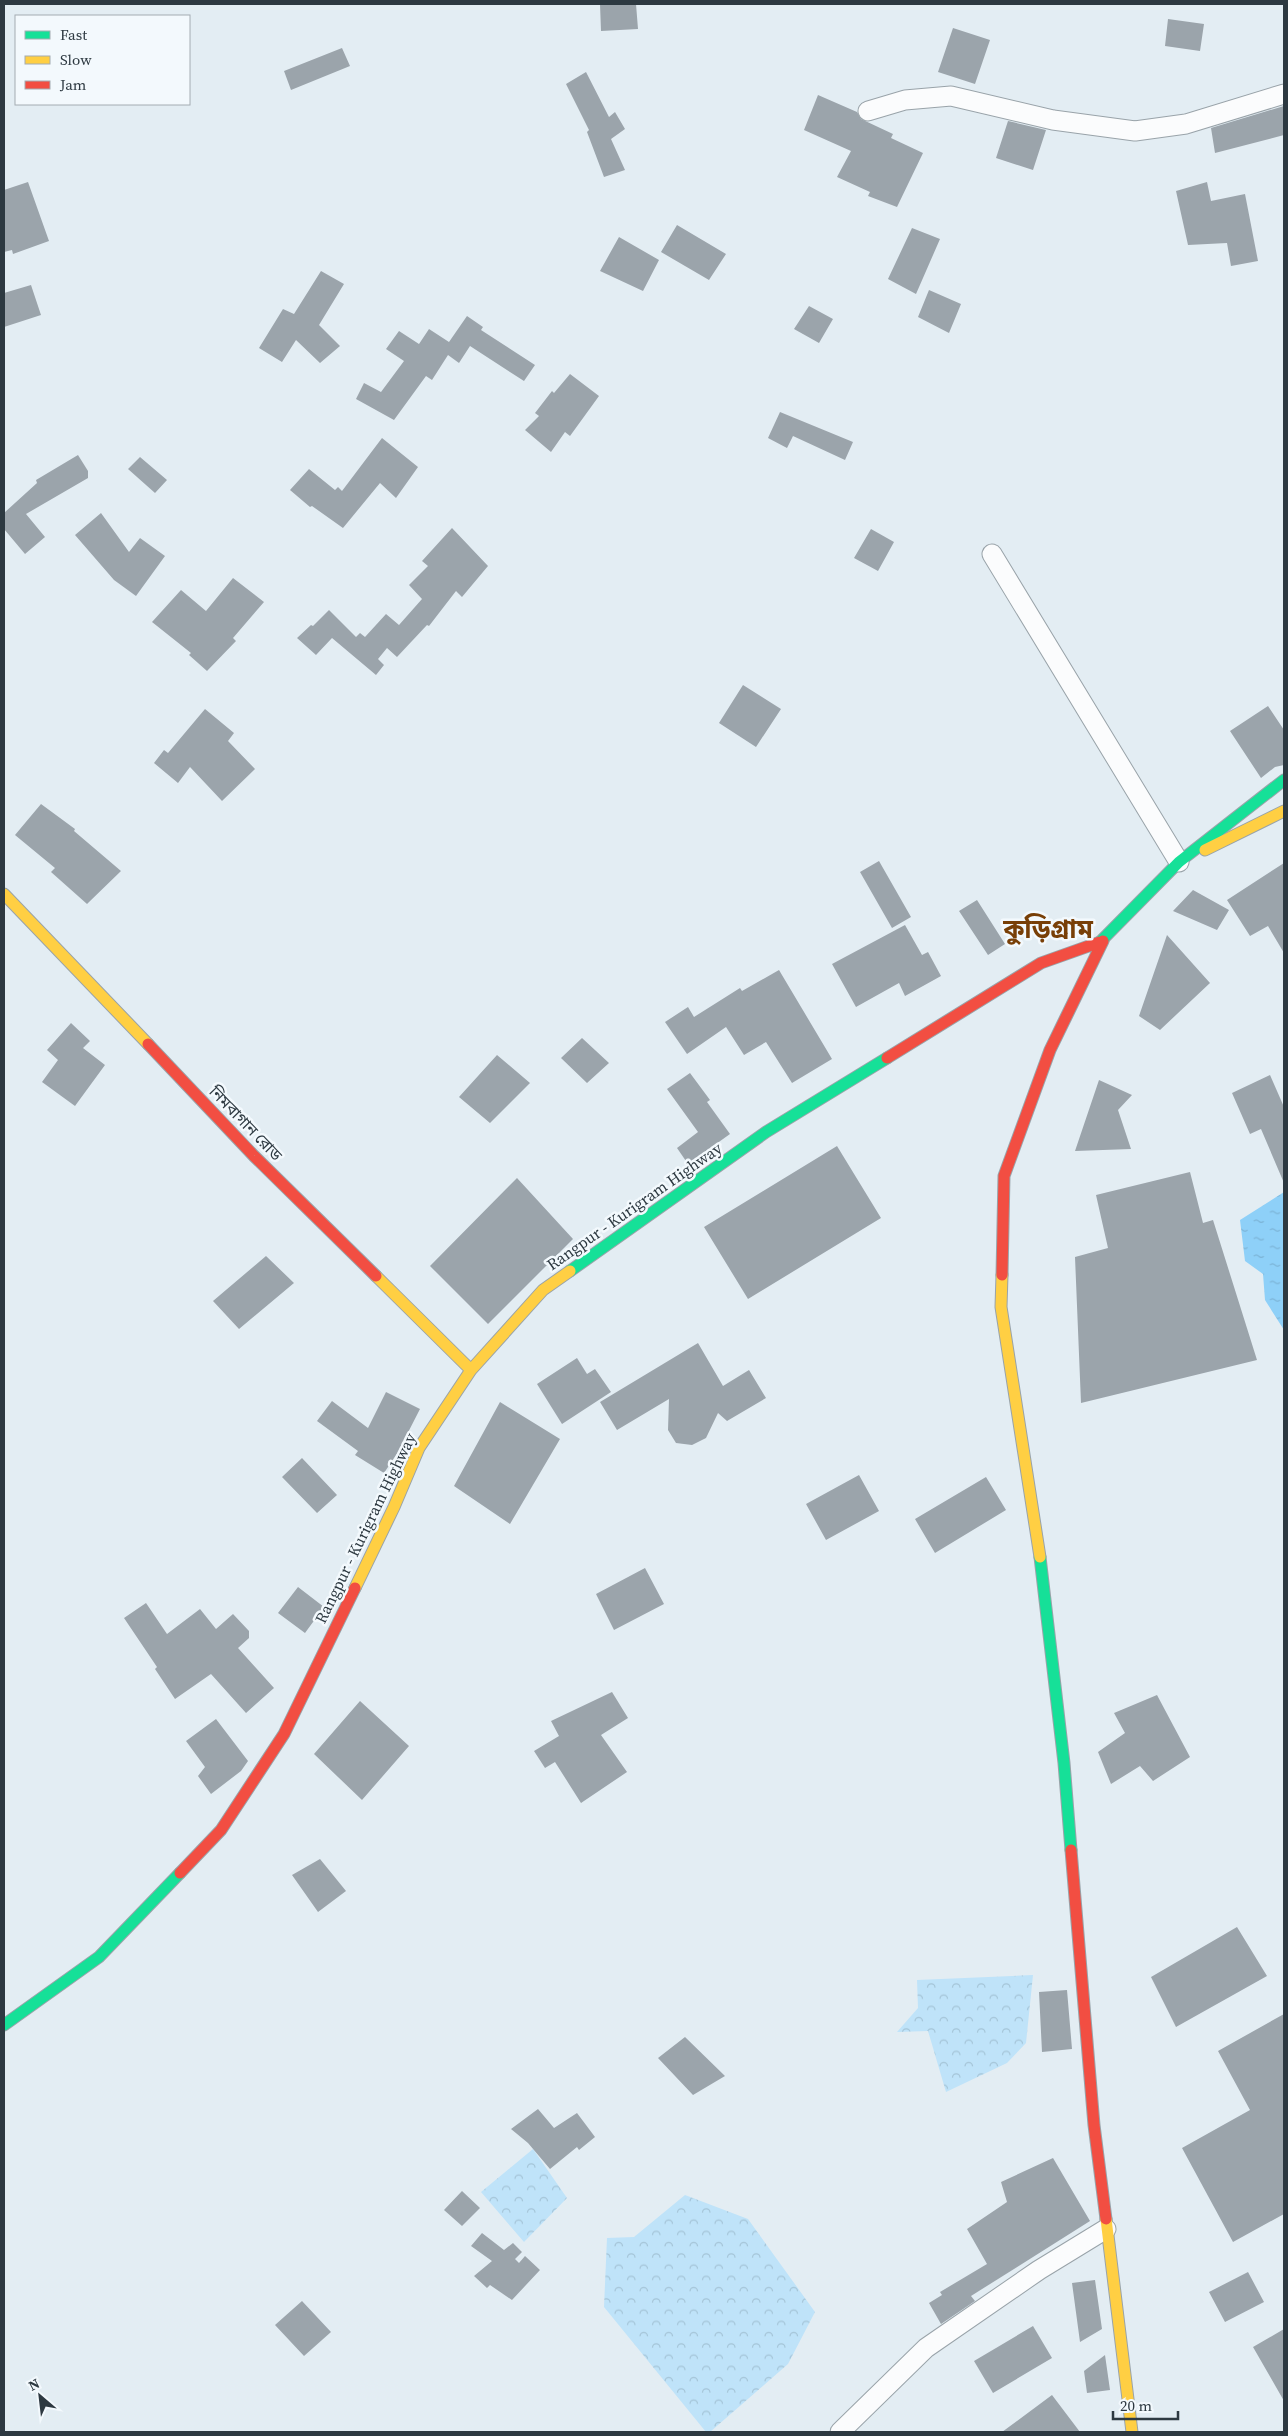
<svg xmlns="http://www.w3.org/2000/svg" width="1288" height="2436" font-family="'Source Serif 4','Noto Sans Bengali',serif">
	<defs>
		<pattern id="park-crowns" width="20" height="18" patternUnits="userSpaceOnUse" patternTransform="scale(1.25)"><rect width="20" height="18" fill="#bfe3f9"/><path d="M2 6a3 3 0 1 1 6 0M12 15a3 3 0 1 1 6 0" fill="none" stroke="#a4c4d7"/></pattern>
		<pattern id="water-ripples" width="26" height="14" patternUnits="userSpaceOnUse" patternTransform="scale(1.25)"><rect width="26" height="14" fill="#8ed0f8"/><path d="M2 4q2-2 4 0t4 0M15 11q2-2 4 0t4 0" fill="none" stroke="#7bb3d6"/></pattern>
	</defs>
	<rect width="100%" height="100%" fill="#e3edf3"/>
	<path fill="url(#park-crowns)" d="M 1033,1975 L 1026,2043 L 1007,2063 L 946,2092 L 928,2031 L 897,2032 L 918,2008 L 917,1980 Z
		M 533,2149 L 567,2198 L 524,2242 L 481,2192 Z
		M 685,2195 L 748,2219 L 815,2312 L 788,2364 L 710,2432 L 706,2432 L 604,2307 L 607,2238 L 634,2237 Z"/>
	<path fill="url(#water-ripples)" d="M 1284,1192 L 1284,1330 L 1265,1300 L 1263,1274 L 1245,1261 L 1240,1220 Z"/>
	<path fill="#9ba4ab" d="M 600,4 L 636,4 L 638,29 L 601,31 Z
		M 1168,19 L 1204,24 L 1200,51 L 1165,46 Z
		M 953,28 L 990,40 L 975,84 L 938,72 Z
		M 342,48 L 350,66 L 291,90 L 284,71 Z
		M 586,72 L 609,117 L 615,112 L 625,129 L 611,139 L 625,170 L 604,177 L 587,132 L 589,130 L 566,84 Z
		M 818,95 L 857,112 L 861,119 L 893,134 L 891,138 L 923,153 L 897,207 L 868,196 L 870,192 L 837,177 L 851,151 L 804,130 Z
		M 1284,106 L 1284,135 L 1215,153 L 1211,128 Z
		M 1008,121 L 1046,130 L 1033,170 L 996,158 Z
		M 28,182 L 49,241 L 13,254 L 12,250 L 4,252 L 4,190 Z
		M 1207,182 L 1211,201 L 1245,194 L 1258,261 L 1231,266 L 1227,243 L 1188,245 L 1176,191 Z
		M 677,225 L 726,254 L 709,280 L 661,252 Z
		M 912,228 L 940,239 L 916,294 L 888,279 Z
		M 619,237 L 659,260 L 643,291 L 600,271 Z
		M 321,271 L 344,284 L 319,325 L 340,346 L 320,363 L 296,340 L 282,362 L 259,348 L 283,309 L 294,314 Z
		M 31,285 L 41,315 L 4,327 L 4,293 Z
		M 929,290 L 961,304 L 949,333 L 918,317 Z
		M 809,306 L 833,319 L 819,343 L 794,329 Z
		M 467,316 L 483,327 L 481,330 L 535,365 L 524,381 L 470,346 L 459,363 L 448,355 L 432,380 L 426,376 L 394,420 L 356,399 L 364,383 L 381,392 L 404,361 L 386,349 L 399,331 L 419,344 L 429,329 L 449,342 Z
		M 570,374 L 599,396 L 570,436 L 565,432 L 551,452 L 525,430 L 539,416 L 535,413 L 552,391 L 554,393 Z
		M 780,412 L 853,442 L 845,460 L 793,436 L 787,448 L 768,438 Z
		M 382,438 L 418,467 L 396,498 L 380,483 L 343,528 L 312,506 L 310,507 L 290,490 L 309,469 L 335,490 L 338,487 L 342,491 Z
		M 78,455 L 88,471 L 88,478 L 26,514 L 45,537 L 25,554 L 4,529 L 4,513 L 37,483 L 36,480 Z
		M 140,457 L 167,480 L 155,493 L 128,469 Z
		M 101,513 L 129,552 L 140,538 L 165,556 L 136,596 L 114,580 L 75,535 Z
		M 452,528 L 488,566 L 462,597 L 456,591 L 429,626 L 427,625 L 397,657 L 387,648 L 378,659 L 384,665 L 376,675 L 332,638 L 316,655 L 297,638 L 311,625 L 313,626 L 329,610 L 356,637 L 360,633 L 365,637 L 386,614 L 399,625 L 422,599 L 409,585 L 428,566 L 422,561 Z
		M 871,529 L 894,542 L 878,571 L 854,558 Z
		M 233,578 L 264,602 L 233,638 L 236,641 L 207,671 L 189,655 L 191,653 L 152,622 L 181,590 L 206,611 Z
		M 743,685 L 781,709 L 756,747 L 719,723 Z
		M 1268,706 L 1284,730 L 1284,765 L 1275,767 L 1261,778 L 1230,731 Z
		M 205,709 L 234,733 L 228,741 L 255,769 L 222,801 L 190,767 L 178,783 L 154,763 L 164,750 L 168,753 Z
		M 41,804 L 75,829 L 74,831 L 121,871 L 87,904 L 51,872 L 55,868 L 15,835 Z
		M 879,861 L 911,917 L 892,928 L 860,872 Z
		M 1284,863 L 1284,953 L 1268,926 L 1250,936 L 1227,900 Z
		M 1193,890 L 1229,910 L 1217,930 L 1173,911 Z
		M 977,900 L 1005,944 L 988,955 L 959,911 Z
		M 905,925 L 922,955 L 928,952 L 941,976 L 905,996 L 899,983 L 856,1007 L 832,964 Z
		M 1167,935 L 1210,983 L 1160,1030 L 1139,1016 Z
		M 779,970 L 832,1059 L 792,1083 L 766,1042 L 744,1055 L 726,1027 L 687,1054 L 665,1022 L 688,1007 L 694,1017 L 740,988 L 742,991 Z
		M 71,1023 L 90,1041 L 83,1048 L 105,1065 L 75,1106 L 42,1082 L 58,1060 L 47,1050 Z
		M 582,1038 L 609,1063 L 587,1083 L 561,1058 Z
		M 497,1055 L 530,1083 L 490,1123 L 459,1097 Z
		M 690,1073 L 710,1100 L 707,1102 L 730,1134 L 688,1164 L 677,1148 L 698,1132 L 667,1089 Z
		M 1270,1075 L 1284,1107 L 1284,1183 L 1261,1129 L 1250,1134 L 1232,1093 Z
		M 1099,1080 L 1132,1095 L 1118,1110 L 1131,1149 L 1075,1151 Z
		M 837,1146 L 881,1218 L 748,1299 L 704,1227 Z
		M 1190,1172 L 1203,1223 L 1213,1220 L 1257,1360 L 1081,1403 L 1075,1257 L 1108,1248 L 1096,1195 Z
		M 517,1178 L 573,1239 L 488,1324 L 430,1266 Z
		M 266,1256 L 294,1283 L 239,1329 L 213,1301 Z
		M 698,1343 L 723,1386 L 749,1370 L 766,1398 L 727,1421 L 718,1413 L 706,1438 L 692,1445 L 676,1443 L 668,1430 L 669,1399 L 617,1430 L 600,1402 Z
		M 577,1358 L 587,1374 L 595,1369 L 611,1392 L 562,1424 L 537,1384 Z
		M 386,1392 L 420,1409 L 398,1452 L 384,1473 L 355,1455 L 358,1451 L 317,1421 L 332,1401 L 368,1428 Z
		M 500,1402 L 560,1439 L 510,1524 L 454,1486 Z
		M 302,1458 L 337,1495 L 317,1513 L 282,1477 Z
		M 859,1475 L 879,1511 L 826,1540 L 806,1504 Z
		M 986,1477 L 1006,1510 L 935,1553 L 915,1519 Z
		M 645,1568 L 664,1604 L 614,1630 L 596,1594 Z
		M 298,1587 L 324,1607 L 305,1633 L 278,1613 Z
		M 146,1603 L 167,1634 L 200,1609 L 216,1629 L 233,1614 L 249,1631 L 249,1638 L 238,1648 L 274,1688 L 246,1713 L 211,1674 L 175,1699 L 155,1669 L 157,1667 L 124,1618 Z
		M 612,1692 L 628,1718 L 601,1735 L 627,1772 L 581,1803 L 555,1762 L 545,1768 L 534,1751 L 559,1736 L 551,1721 Z
		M 1157,1695 L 1190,1757 L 1153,1781 L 1140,1766 L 1111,1784 L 1098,1752 L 1125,1733 L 1114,1713 Z
		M 360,1701 L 409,1746 L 362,1800 L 314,1754 Z
		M 216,1719 L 248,1761 L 241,1771 L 211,1794 L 198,1776 L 205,1767 L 186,1741 Z
		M 320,1859 L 346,1891 L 318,1912 L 292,1875 Z
		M 1237,1927 L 1267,1976 L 1176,2027 L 1151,1977 Z
		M 1067,1990 L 1072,2049 L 1042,2052 L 1039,1992 Z
		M 1284,2014 L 1284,2214 L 1233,2242 L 1182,2148 L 1250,2110 L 1218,2051 Z
		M 685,2037 L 725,2076 L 693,2095 L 658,2058 Z
		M 538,2109 L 554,2128 L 577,2113 L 595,2137 L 579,2150 L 577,2147 L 550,2169 L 528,2143 L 511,2129 Z
		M 1053,2158 L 1090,2221 L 971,2296 L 975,2301 L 941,2324 L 929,2303 L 942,2295 L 940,2292 L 987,2264 L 967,2229 L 1007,2202 L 1001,2182 Z
		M 462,2191 L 480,2208 L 462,2226 L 444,2210 Z
		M 482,2233 L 504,2250 L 513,2243 L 522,2252 L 515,2259 L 519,2263 L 525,2256 L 540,2270 L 512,2300 L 490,2285 L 487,2288 L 474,2276 L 492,2261 L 471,2246 Z
		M 1248,2272 L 1264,2302 L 1225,2322 L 1209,2292 Z
		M 1095,2280 L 1102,2329 L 1080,2342 L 1072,2283 Z
		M 302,2301 L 331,2332 L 304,2356 L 275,2325 Z
		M 1033,2326 L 1052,2358 L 993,2393 L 974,2361 Z
		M 1284,2329 L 1284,2401 L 1253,2347 Z
		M 1105,2355 L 1110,2390 L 1087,2393 L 1084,2371 Z
		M 1052,2395 L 1080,2432 L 1002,2432 Z"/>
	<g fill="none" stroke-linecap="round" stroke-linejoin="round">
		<defs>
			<path id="street" d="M 868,111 L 905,100 L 951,96 L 1053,120 L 1135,131 L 1186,124 L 1284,94
				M 992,554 L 1179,862
				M 840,2432 L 926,2348 L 1039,2270 L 1106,2229"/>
			<path id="fast" d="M 1100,942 L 1179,862 L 1284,780
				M 570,1271 L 766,1132 L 887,1058
				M 1040,1557 L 1064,1763 L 1071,1850
				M 4,2025 L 99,1957 L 180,1873"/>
			<path id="slow" d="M 1205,850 L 1284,811
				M 4,894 L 148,1044
				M 1002,1275 L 1001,1307 L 1040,1557
				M 376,1276 L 471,1370
				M 355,1588 L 394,1507 L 419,1448 L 471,1370 L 543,1290 L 570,1271
				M 1106,2219 L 1132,2432"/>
			<path id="jam" d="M 148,1044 L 254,1156 L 376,1276
				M 887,1058 L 1041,963 L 1100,942
				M 1002,1275 L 1004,1176 L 1050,1050 L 1103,941
				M 1071,1850 L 1094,2125 L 1106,2219
				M 180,1873 L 221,1830 L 284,1734 L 355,1588"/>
		</defs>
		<use href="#street" stroke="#99a3a9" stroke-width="21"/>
		<use href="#fast" stroke="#99a3a9" stroke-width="13"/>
		<use href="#slow" stroke="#99a3a9" stroke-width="13"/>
		<use href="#jam" stroke="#99a3a9" stroke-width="13"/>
		<use href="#street" stroke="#fbfcfd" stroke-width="19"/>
		<use href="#fast" stroke="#16e098" stroke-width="11"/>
		<use href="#slow" stroke="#ffcf43" stroke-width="11"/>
		<use href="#jam" stroke="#f24e42" stroke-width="11"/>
	</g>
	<g text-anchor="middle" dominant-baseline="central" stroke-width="5" stroke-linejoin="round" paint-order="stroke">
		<g font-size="16" fill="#2d3941" stroke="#f3f9fd">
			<text transform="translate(246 1123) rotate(46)">নিমবাগান রোড</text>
			<text transform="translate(634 1206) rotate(-35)">Rangpur - Kurigram Highway</text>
			<text transform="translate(365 1528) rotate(-64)">Rangpur - Kurigram Highway</text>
		</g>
		<g font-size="26" font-weight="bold" fill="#783f07" stroke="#f3f9fd">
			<text x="1048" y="929">কুড়িগ্রাম</text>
		</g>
	</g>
	<rect width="1288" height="2436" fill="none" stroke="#2d3941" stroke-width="10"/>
	<rect x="15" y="15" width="175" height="90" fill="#f3f9fd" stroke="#a4acb2"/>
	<rect x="25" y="31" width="25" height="8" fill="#16e098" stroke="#a4acb2"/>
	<text x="60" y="40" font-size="15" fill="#2d3941">Fast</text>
	<rect x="25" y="56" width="25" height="8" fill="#ffcf43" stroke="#a4acb2"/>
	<text x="60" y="65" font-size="15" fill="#2d3941">Slow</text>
	<rect x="25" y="81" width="25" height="8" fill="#f24e42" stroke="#a4acb2"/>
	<text x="60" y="90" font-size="15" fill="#2d3941">Jam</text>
	<g transform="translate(40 2396) rotate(332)" stroke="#f3f9fd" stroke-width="4" paint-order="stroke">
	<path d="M0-4L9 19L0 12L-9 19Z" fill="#2d3941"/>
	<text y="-8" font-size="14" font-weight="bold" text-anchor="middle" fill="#2d3941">N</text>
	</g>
	<path d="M1113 2411v8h65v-8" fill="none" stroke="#2d3941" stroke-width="2.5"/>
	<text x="1120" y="2411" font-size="15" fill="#2d3941" stroke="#f3f9fd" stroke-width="4" paint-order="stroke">20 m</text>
</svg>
